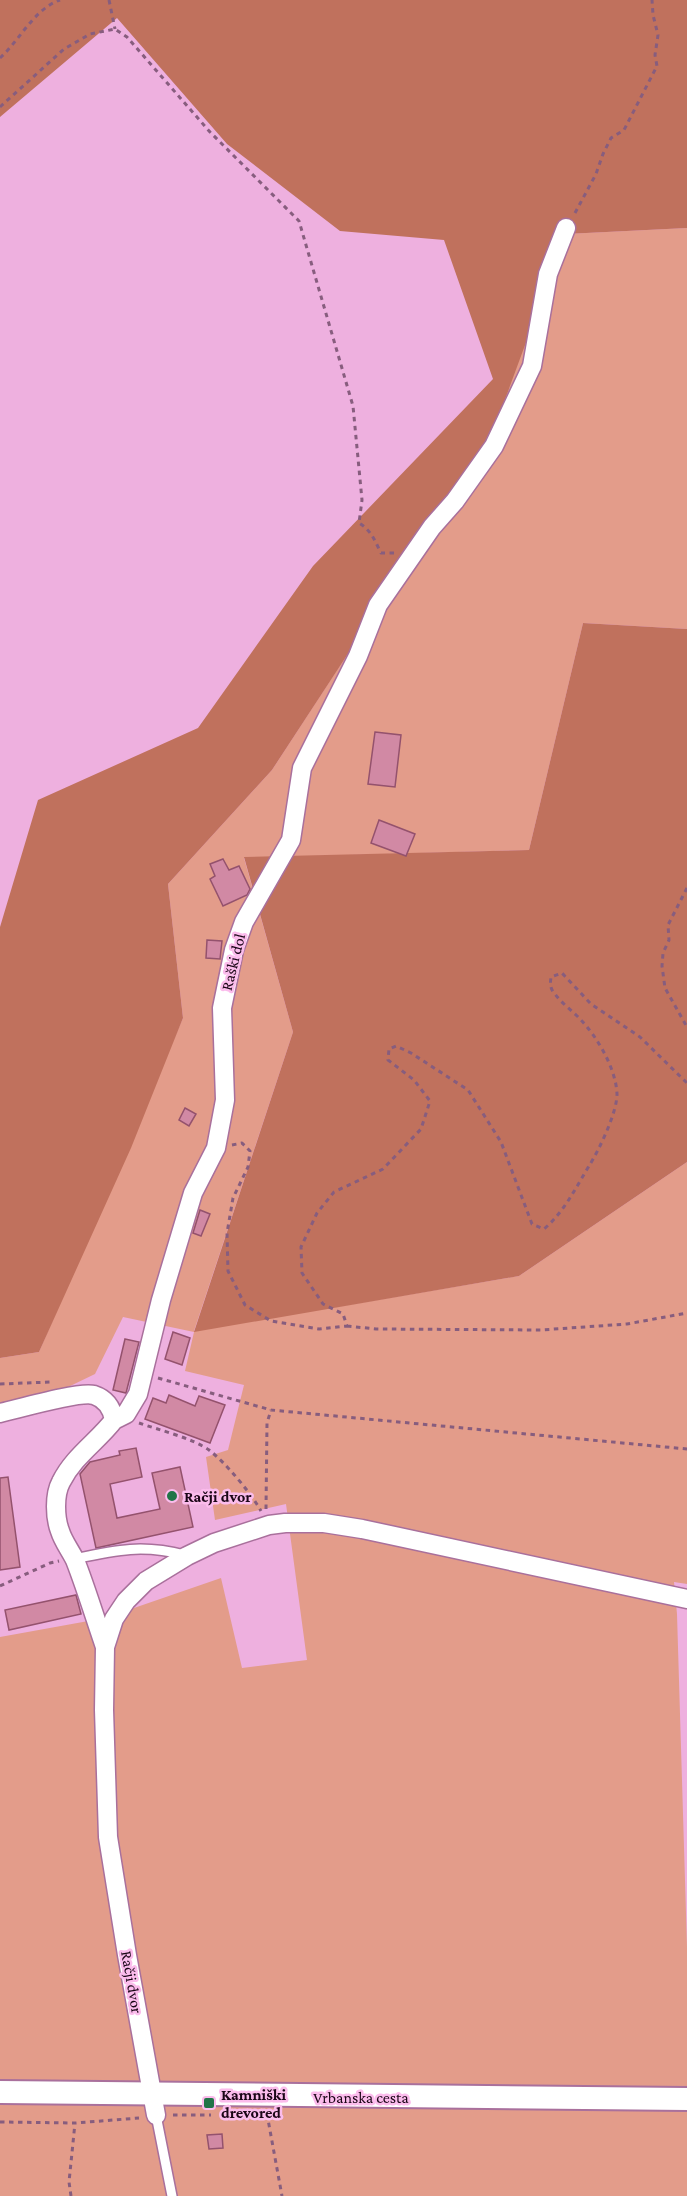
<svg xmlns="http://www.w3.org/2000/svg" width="687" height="2196" font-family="'Crimson Pro',serif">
	<rect width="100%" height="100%" fill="#eeb0df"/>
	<path fill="#e39c8a" d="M 687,228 L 687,629 L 583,623 L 529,850 L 244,858 L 293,1032 L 194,1331 L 519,1276 L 687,1162 L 687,1584 L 674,1582 L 677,1614 L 687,1947 L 687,2196 L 0,2196 L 0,1637 L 105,1618 L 221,1578 L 242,1668 L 307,1660 L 286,1504 L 215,1520 L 206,1457 L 228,1450 L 244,1385 L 185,1371 L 194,1332 L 123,1317 L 95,1374 L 37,1402 L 0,1411 L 0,1358 L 39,1352 L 183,1018 L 168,884 L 272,770 L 386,595 L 566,234 Z"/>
	<path fill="#c0715d" d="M 0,0 L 687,0 L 687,228 L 566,234 L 493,432 L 272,770 L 168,884 L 183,1018 L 131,1148 L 39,1352 L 0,1358 L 0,927 L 38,800 L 198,728 L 313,566 L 493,379 L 444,240 L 340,231 L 227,144 L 117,18 L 0,117 Z
		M 583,623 L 687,629 L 687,1162 L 519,1276 L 194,1332 L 293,1032 L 244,857 L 529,850 Z"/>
	<path fill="#d189a4" stroke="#94526d" stroke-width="1.5" d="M 375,732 L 401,735 L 395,787 L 368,784 Z
		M 379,820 L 415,834 L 406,856 L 371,843 Z
		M 223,859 L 229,870 L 239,866 L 250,889 L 247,895 L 223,906 L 210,879 L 215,876 L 210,864 Z
		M 207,940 L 222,941 L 220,959 L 206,958 Z
		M 185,1108 L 196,1114 L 189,1126 L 179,1120 Z
		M 200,1210 L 210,1214 L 201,1236 L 193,1233 Z
		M 173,1332 L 190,1338 L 182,1365 L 165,1359 Z
		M 125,1339 L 139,1342 L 126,1393 L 113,1390 Z
		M 169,1395 L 195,1406 L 199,1396 L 225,1405 L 210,1443 L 145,1419 L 153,1398 L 166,1403 Z
		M 136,1448 L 142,1477 L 110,1484 L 117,1518 L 160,1509 L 152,1473 L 180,1467 L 193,1527 L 96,1548 L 80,1474 L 90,1462 L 120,1455 L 119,1451 Z
		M 8,1477 L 20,1567 L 0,1570 L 0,1478 Z
		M 76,1595 L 81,1614 L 9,1630 L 5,1610 Z
		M 222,2134 L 223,2148 L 209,2149 L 207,2135 Z"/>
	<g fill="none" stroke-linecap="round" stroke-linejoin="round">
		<defs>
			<path id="service" d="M 74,1559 C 116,1550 142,1544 185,1555
				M 156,2115 L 172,2196"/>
			<path id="minor" d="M 0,1413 C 18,1409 79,1391 94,1395 C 106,1399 112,1408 114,1420 C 97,1442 74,1456 61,1482 C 54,1495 55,1518 60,1531 C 63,1541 70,1550 75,1560 C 86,1588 95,1618 105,1647
				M 114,1420 L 126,1414 L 138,1394 L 161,1300 L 193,1193 L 216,1148 L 225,1100 L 222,1008 L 234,950 L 244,922 L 291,840 L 302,768 L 358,656 L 378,605 L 432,527 L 455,501 L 494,446 L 532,366 L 548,274 L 566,228
				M 156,2115 L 127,1955 L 108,1837 L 104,1710 L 105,1647 L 114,1619 L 126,1601 L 146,1581 L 187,1556 L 214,1543 L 269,1525 L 285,1523 L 324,1523 L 362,1529 L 687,1599"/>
			<path id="tertiary" d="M 0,2092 L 687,2099"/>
		</defs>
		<use href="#service" stroke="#a9709c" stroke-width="12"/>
		<use href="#minor" stroke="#a9709c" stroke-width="21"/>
		<use href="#tertiary" stroke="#a9709c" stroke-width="26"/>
		<path stroke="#875d7e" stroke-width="3" stroke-dasharray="4.5 4.5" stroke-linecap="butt" d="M 109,0 L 115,29
			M 0,58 C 20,40 34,9 60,0
			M 0,107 L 64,49 L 90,34 L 115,29 L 127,37 L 210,132 L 299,221 L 353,406 L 362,500 L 359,523 C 371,530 375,541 381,553 L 395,553
			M 575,213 L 596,174 L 603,154 L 611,138 L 624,130 L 657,66 L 655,55 L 658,35 L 653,15 L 652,0
			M 687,888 L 668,925 L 669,940 L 663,953 L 662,966 L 665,988 L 687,1027
			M 232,1145 L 242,1143 L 250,1151 L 248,1167 L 233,1198 L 227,1233 L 228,1271 L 245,1305 L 271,1321 L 319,1329 L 347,1326 L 343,1314 L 323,1304 L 302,1273 L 301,1247 L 317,1213 L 334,1192 L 383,1169 L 421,1129 L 430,1101 L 414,1080 L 388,1060 L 389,1049 L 396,1046 L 411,1053 L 468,1090 L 501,1142 L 532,1224 L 544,1229 C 564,1212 575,1189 589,1166 C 599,1150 617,1113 617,1094 C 616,1069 598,1038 581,1020 C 573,1011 562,1004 555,994 C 550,989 550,984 551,977 L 562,973 L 591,1004 L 640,1037 L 687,1083
			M 347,1326 L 376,1329 L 541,1330 L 627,1324 L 687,1313
			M 158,1378 L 271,1410 L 687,1449
			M 0,1384 L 51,1382
			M 139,1423 C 159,1430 192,1438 209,1450 C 225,1462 251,1493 261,1511
			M 266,1509 L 267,1423 L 271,1410
			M 0,1586 L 50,1563 L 59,1561
			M 267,2114 L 282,2196
			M 173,2115 L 211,2115
			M 0,2122 L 75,2123 L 139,2118
			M 71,2196 L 69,2182 L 75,2123"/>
		<use href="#service" stroke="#fff" stroke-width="9"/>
		<use href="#minor" stroke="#fff" stroke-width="18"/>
		<use href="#tertiary" stroke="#fff" stroke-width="22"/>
	</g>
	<g fill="#217548" stroke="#fbbcec" stroke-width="2">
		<circle cx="172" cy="1496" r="6"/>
		<rect x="203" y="2097" width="12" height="12" rx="3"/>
	</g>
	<g text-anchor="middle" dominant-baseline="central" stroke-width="5" stroke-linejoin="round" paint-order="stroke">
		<g font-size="16" fill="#1b0617" stroke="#fbbcec">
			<text transform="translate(233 962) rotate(-76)">Raški dol</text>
			<text transform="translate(132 1982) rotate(80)">Račji dvor</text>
			<text x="361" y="2097">Vrbanska cesta</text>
		</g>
		<g font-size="16" font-weight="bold" fill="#1b0617" stroke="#fbbcec" text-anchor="start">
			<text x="184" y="1496">Račji dvor</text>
			<text x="221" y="2094">Kamniški<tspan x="221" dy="18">drevored</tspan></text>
		</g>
	</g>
</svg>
